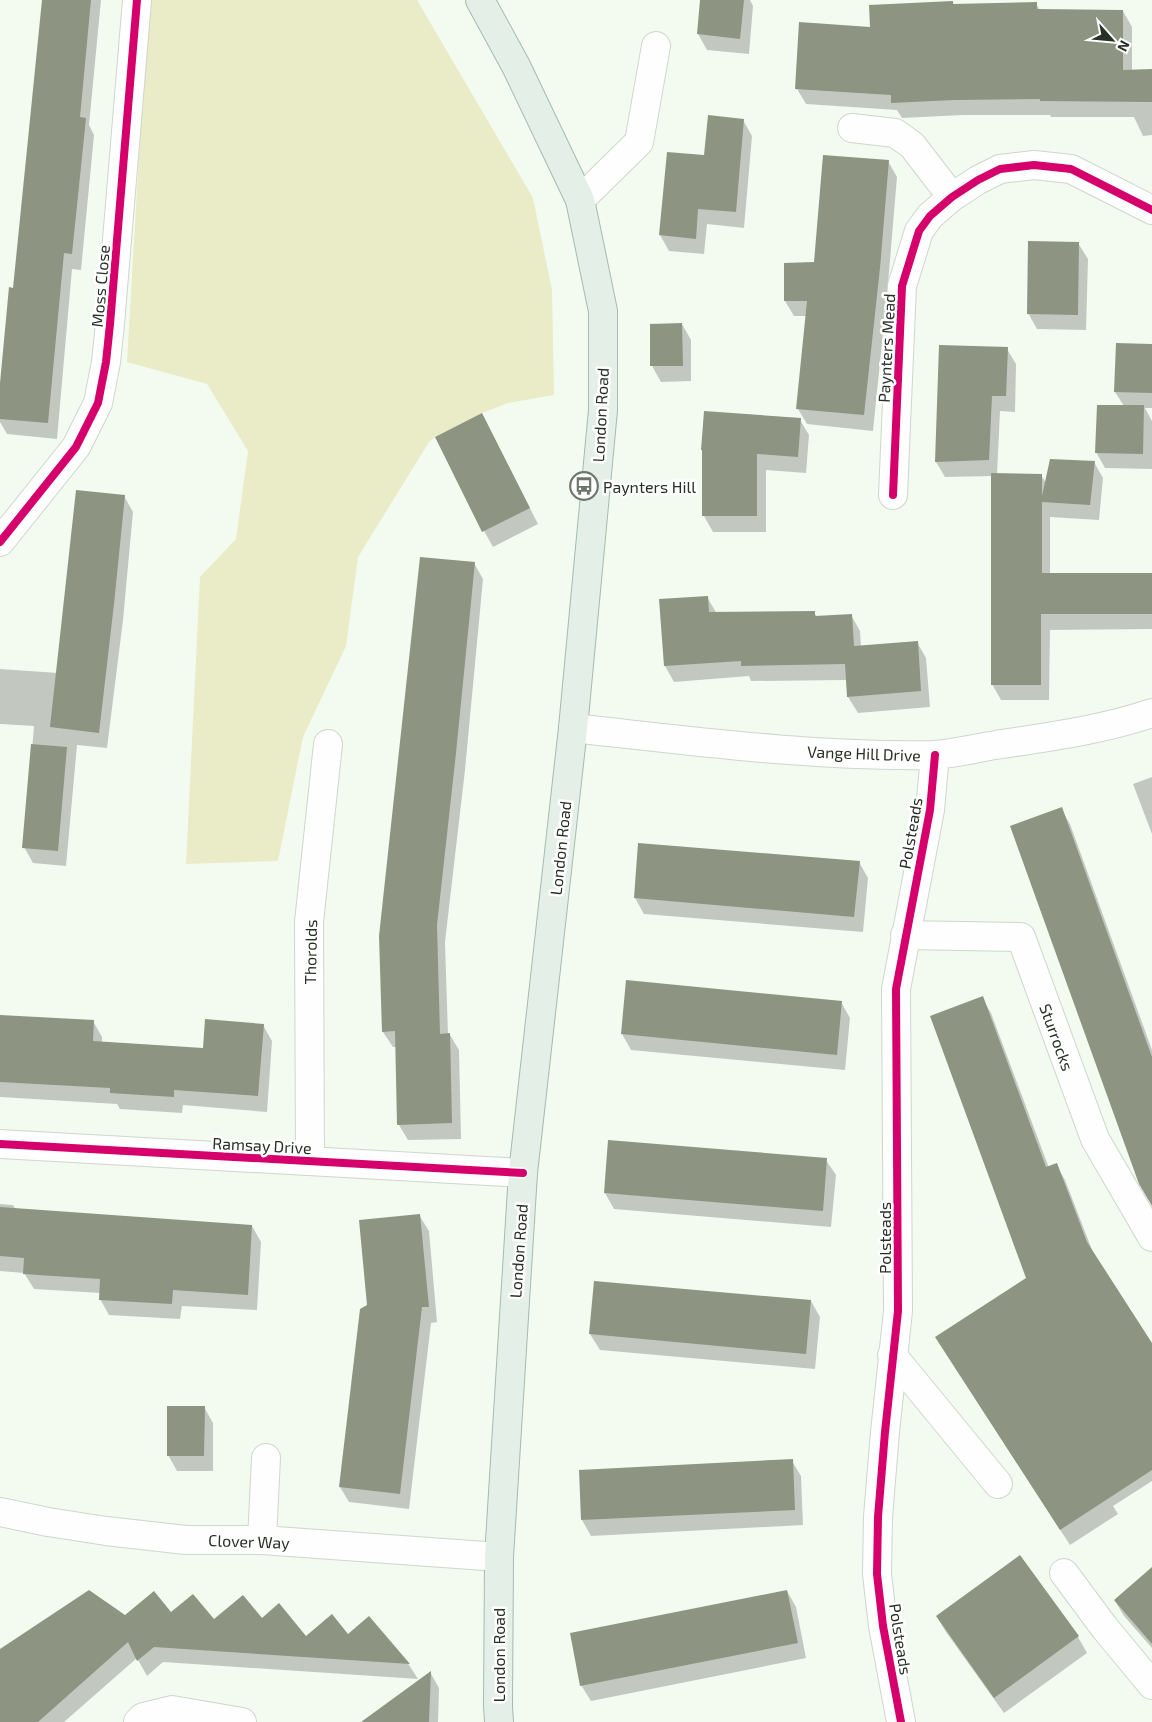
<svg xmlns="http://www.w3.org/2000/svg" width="1152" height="1722" font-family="'Exo 2',sans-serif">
	<rect width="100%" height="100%" fill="#f3fbf1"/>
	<path fill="#eaebc7" d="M 148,0 L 417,0 L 533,198 L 552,290 L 554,395 L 508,403 L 482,413 L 435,437 L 429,442 L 358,557 L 346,646 L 303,737 L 278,861 L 186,864 L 200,577 L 236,539 L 248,451 L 207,384 L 127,362 Z"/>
	<path fill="#0003" d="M 43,0 L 101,0 L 89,125 L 94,135 L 81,270 L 72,269 L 57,439 L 7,434 L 0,422 L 0,396 L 15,289 Z
		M 701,0 L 750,0 L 753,6 L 749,54 L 707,50 L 698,34 Z
		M 953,2 L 954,5 L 1036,4 L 1040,10 L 1123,11 L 1132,27 L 1132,71 L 1152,71 L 1152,135 L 1143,136 L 1134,117 L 1051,117 L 1050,115 L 963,115 L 902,118 L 897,110 L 806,104 L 797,89 L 872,29 Z
		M 743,120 L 752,136 L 744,228 L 707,224 L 704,254 L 669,251 L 660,235 L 706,157 Z
		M 888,161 L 897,177 L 888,284 L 873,431 L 807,424 L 798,409 L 807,316 L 794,316 L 785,301 L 815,263 Z
		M 1078,243 L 1088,259 L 1086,330 L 1037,329 L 1028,313 Z
		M 682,324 L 691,340 L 691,381 L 661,382 L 652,366 Z
		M 1152,345 L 1152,408 L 1145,408 L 1152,421 L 1152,469 L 1105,468 L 1096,452 L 1124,406 L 1115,392 Z
		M 1007,349 L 1016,364 L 1015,412 L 1000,411 L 997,475 L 1041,475 L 1046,483 L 1094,462 L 1103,478 L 1099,520 L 1050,517 L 1050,574 L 1152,575 L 1152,629 L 1050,630 L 1049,700 L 1001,700 L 992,684 L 993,476 L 945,477 L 936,462 Z
		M 482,414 L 538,524 L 493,547 L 484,531 Z
		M 800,420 L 809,435 L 806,473 L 766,470 L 766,532 L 713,532 L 704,516 L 704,452 Z
		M 124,496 L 133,512 L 123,620 L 107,748 L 77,745 L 66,866 L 33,863 L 24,847 L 34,726 L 0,724 L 0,669 L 58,673 Z
		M 474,563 L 483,579 L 465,770 L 445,942 L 448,1035 L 450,1035 L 459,1050 L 461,1139 L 408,1140 L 399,1125 L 397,1047 L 393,1047 L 383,1032 Z
		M 707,597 L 717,614 L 814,612 L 817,617 L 851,615 L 860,631 L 861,647 L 917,642 L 926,658 L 930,707 L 858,713 L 848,697 L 847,680 L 751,681 L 749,676 L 674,682 L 665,666 L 660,600 Z
		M 1152,777 L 1152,834 L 1133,784 Z
		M 1061,809 L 1070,824 L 1152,1050 L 1152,1192 Z
		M 859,862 L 868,878 L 863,932 L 644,914 L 635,898 Z
		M 627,981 L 841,1002 L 850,1018 L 845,1070 L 631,1050 L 622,1034 Z
		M 982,998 L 991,1013 L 1049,1168 L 1056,1165 L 1065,1180 L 1094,1255 L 1152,1345 L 1152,1481 L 1113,1506 L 1118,1514 L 1070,1545 L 946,1353 L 1028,1278 Z
		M 0,1016 L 93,1021 L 102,1037 L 102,1043 L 204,1049 L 263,1025 L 272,1041 L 267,1112 L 183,1105 L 182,1113 L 120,1109 L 117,1104 L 0,1097 Z
		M 609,1141 L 826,1160 L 836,1175 L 831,1227 L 614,1209 L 605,1193 Z
		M 0,1204 L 13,1205 L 16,1210 L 252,1226 L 261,1242 L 257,1310 L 182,1306 L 180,1319 L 109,1315 L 100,1299 L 101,1293 L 34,1289 L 24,1273 L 0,1271 Z
		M 419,1215 L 429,1231 L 437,1322 L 431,1323 L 409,1509 L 349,1502 L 340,1487 L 369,1306 Z
		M 811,1301 L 820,1317 L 815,1369 L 600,1350 L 590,1334 Z
		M 204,1407 L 213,1423 L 213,1471 L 177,1471 L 168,1455 Z
		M 792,1461 L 801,1476 L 803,1525 L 591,1536 L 582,1520 Z
		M 1020,1557 L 1078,1637 L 1087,1653 L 1004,1713 L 946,1632 L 937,1617 Z
		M 1152,1569 L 1152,1648 L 1124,1616 L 1115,1601 Z
		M 787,1591 L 796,1607 L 806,1658 L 591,1701 L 581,1685 Z
		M 171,1614 L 214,1621 L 262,1619 L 306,1638 L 348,1635 L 369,1617 L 409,1665 L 418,1679 L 163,1662 L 147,1676 L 137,1658 L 64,1722 L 0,1722 L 0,1650 L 125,1617 Z
		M 430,1672 L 439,1688 L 438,1722 L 376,1722 Z"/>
	<path fill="#8d9482" d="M 42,0 L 91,0 L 80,117 L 86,118 L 72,254 L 64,253 L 48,423 L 0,419 L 0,383 L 9,287 L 13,288 Z
		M 700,0 L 744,0 L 740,39 L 697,34 Z
		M 953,1 L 953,4 L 1037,2 L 1037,9 L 1123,10 L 1123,70 L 1152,69 L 1152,102 L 1040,101 L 1040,99 L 954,100 L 891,103 L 891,95 L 795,89 L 799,22 L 870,27 L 869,5 Z
		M 708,115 L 744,119 L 736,212 L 698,209 L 696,239 L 659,235 L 667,152 L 704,155 Z
		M 823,155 L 889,160 L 880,268 L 864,415 L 796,409 L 807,301 L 784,301 L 784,263 L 814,262 Z
		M 1028,241 L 1079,242 L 1078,315 L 1027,314 Z
		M 682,323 L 683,366 L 650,366 L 650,324 Z
		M 1116,343 L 1152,344 L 1152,393 L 1114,392 Z
		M 939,345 L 1008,347 L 1006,396 L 992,396 L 989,460 L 935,462 Z
		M 1097,405 L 1144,405 L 1143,454 L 1095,453 Z
		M 704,411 L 801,418 L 798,457 L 757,454 L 757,516 L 702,516 L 702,450 L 701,450 Z
		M 482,413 L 530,508 L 482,532 L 435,437 Z
		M 1050,459 L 1095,461 L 1090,505 L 1042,502 L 1042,573 L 1152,573 L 1152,614 L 1041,614 L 1041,685 L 991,685 L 991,473 L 1042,474 L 1042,496 Z
		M 76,490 L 125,495 L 114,604 L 99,733 L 50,727 Z
		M 420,557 L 475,562 L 456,753 L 437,925 L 440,1034 L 450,1033 L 452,1123 L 397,1125 L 395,1031 L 382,1032 L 379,936 Z
		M 708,596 L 709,612 L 815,611 L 815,616 L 852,614 L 854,646 L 918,641 L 921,691 L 847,697 L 845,664 L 741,666 L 741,661 L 664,666 L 659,599 Z
		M 31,744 L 67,747 L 58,851 L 22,848 Z
		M 1062,807 L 1152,1057 L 1152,1206 L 1139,1184 L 1010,826 Z
		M 638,843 L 860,861 L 854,917 L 634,898 Z
		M 626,980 L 842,1001 L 837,1055 L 621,1034 Z
		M 983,996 L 1046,1167 L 1057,1163 L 1087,1242 L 1152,1343 L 1152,1470 L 1060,1530 L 935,1337 L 1026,1278 L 930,1016 Z
		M 0,1015 L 94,1020 L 93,1041 L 203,1048 L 205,1019 L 264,1024 L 258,1096 L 174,1090 L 174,1097 L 110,1093 L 110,1088 L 0,1082 Z
		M 608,1140 L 827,1158 L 823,1211 L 604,1193 Z
		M 0,1207 L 252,1225 L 248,1295 L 173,1290 L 172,1304 L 99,1300 L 100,1279 L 23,1274 L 24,1258 L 0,1256 Z
		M 420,1214 L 429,1307 L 422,1307 L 400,1494 L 339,1487 L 360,1309 L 367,1305 L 359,1220 Z
		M 594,1281 L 811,1300 L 806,1354 L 589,1334 Z
		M 167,1406 L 205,1406 L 204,1456 L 167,1456 Z
		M 793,1459 L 795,1510 L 581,1520 L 579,1470 Z
		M 1020,1555 L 1079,1636 L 994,1698 L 936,1616 Z
		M 1152,1567 L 1152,1644 L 1114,1600 Z
		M 89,1590 L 125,1615 L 154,1591 L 171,1612 L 193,1594 L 214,1619 L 243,1595 L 262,1618 L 279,1603 L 306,1636 L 332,1614 L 348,1634 L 369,1616 L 410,1664 L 154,1647 L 137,1661 L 128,1642 L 38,1722 L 0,1722 L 0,1649 Z
		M 787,1590 L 798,1643 L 580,1686 L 570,1633 Z
		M 431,1671 L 429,1722 L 361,1722 Z"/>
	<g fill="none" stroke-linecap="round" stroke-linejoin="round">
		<defs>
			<path id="minor" d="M 852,128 L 895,133 L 912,145 L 952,197
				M 580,200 L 639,142 L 656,46
				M 893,495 L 902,286 L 919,231 L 930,216 L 952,197 L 978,180 L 1000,169 L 1034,165 L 1071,169 L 1152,210
				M 0,542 L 76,447 L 98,403 L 106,362 L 110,324 L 137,0
				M 573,728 C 693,741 812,757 933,755 C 953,754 976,748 996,745 C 1048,737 1102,730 1152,713
				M 905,935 L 1021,937 L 1095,1139 L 1152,1237
				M 0,1144 L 523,1173
				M 310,1161 L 309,922 L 328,744
				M 892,1355 L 998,1484
				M 0,1512 L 48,1522 L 106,1531 L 186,1540 L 262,1540 L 499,1557
				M 262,1540 L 266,1458
				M 1064,1573 L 1104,1627 L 1152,1685
				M 138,1722 L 143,1717 L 172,1710 L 242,1722
				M 901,1722 L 883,1626 L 877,1574 L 878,1517 L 885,1432 L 898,1311 L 896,989 L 930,810 L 935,755"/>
			<path id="major" d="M 480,0 L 516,66 L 580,200 L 603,311 L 603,410 L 573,728 L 523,1173 L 499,1557 L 498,1706 L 499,1722"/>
		</defs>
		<use href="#minor" stroke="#ced7cc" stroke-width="30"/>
		<use href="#major" stroke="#a4bbad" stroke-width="30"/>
		<use href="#minor" stroke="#fdfefd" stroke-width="28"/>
		<use href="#major" stroke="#e4efe8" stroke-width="28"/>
		<defs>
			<path id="cycleway" d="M 893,495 L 902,286 L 919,231 L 930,216 L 952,197 L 978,180 L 1000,169 L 1034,165 L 1071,169 L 1152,210
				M 0,542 L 76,447 L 98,403 L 106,362 L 110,324 L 137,0
				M 0,1144 L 523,1173
				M 901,1722 L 883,1626 L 877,1574 L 878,1517 L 885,1432 L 898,1311 L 896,989 L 930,810 L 935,755"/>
		</defs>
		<use href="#cycleway" stroke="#fff" stroke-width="11"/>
		<use href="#cycleway" stroke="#d6006c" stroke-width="8"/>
	</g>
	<defs>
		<symbol id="bus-ring" viewBox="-11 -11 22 22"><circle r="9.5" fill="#fff" stroke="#6e776c" stroke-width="1.5"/><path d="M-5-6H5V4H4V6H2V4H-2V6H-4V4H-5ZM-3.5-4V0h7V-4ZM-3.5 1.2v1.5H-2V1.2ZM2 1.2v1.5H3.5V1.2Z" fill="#6e776c"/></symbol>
	</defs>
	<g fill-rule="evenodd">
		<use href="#bus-ring" x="568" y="470" width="32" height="32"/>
	</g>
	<g text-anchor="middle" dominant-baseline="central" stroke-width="5" stroke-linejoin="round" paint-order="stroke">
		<g font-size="16" fill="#273025" stroke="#fff">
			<text transform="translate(100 286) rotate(-85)">Moss Close</text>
			<text transform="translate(886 348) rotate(-87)">Paynters Mead</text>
			<text transform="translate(600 415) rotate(-87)">London Road</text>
			<text transform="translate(864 753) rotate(2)">Vange Hill Drive</text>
			<text transform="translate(910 833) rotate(-80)">Polsteads</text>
			<text transform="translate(560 848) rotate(-84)">London Road</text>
			<text transform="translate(310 952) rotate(-89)">Thorolds</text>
			<text transform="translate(1057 1037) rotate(70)">Sturrocks</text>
			<text transform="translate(262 1145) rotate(3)">Ramsay Drive</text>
			<text transform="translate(884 1238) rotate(-90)">Polsteads</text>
			<text transform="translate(518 1251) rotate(-86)">London Road</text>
			<text transform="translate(249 1541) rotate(2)">Clover Way</text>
			<text transform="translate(901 1639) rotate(81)">Polsteads</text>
			<text transform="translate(498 1655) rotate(-90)">London Road</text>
		</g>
		<g font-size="16" fill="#273025" stroke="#fff" text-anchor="start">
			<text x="603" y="486">Paynters Hill</text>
		</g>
	</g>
	<g transform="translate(1112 40) rotate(117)" stroke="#ffffff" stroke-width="4" paint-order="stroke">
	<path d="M0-4L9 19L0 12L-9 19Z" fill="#273025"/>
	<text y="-8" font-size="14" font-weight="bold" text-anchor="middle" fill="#273025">N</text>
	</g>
</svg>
